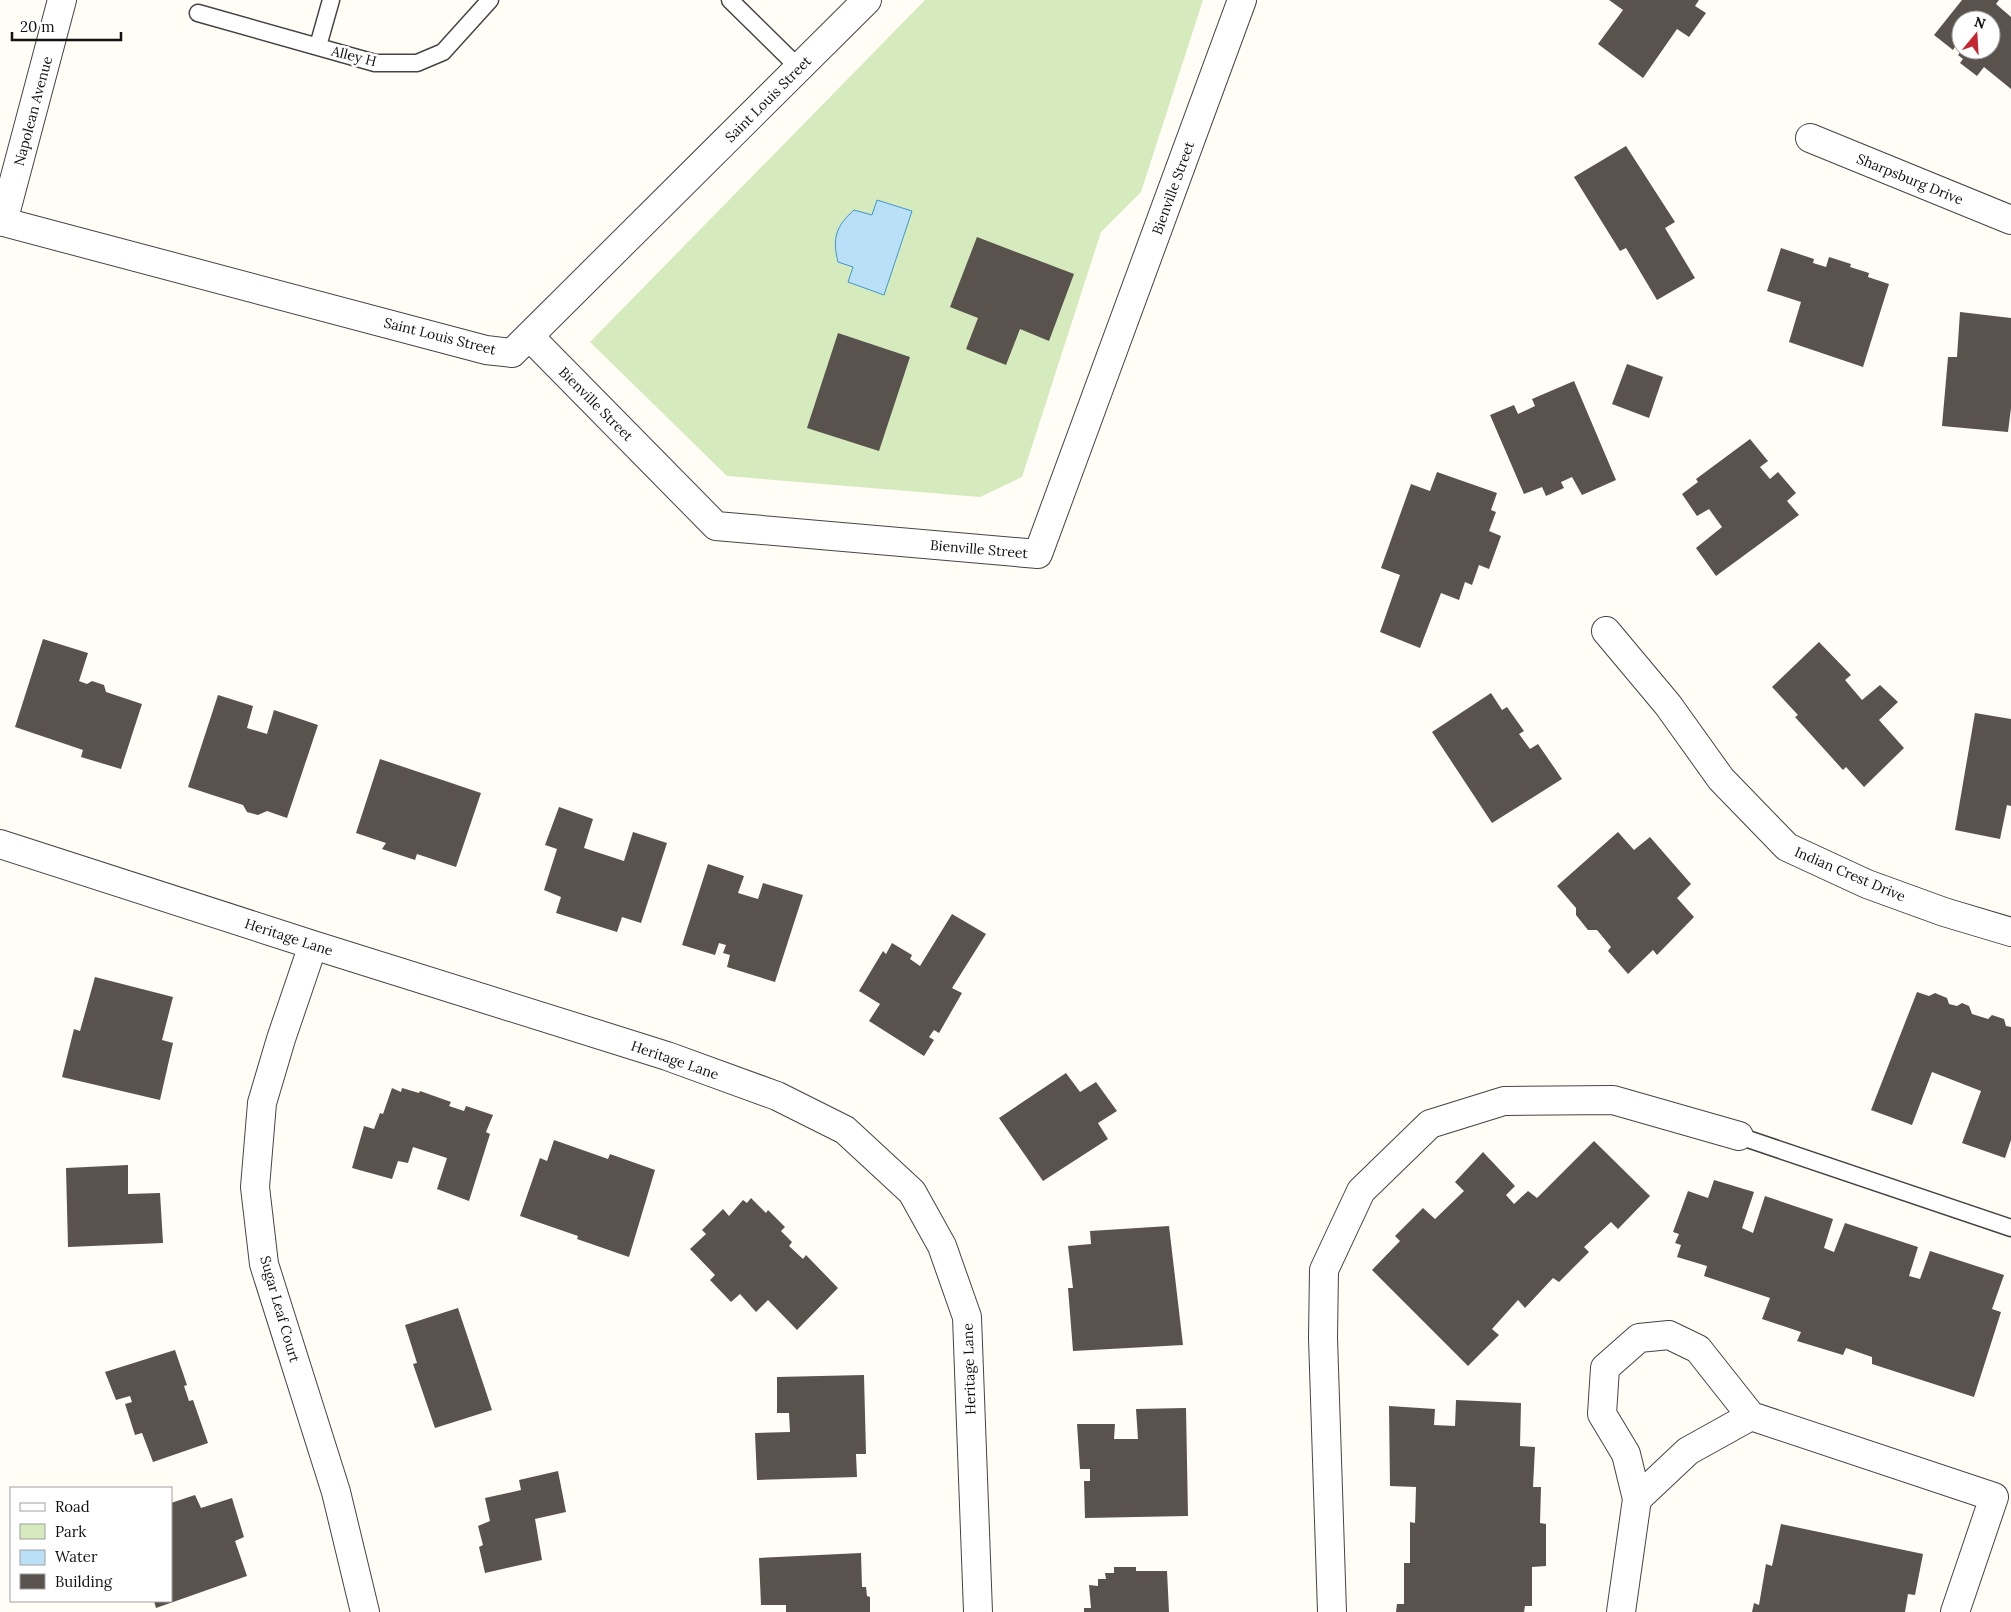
<svg xmlns="http://www.w3.org/2000/svg" width="2011" height="1612" font-family="Lora,serif">
	<rect width="100%" height="100%" fill="#fffdf5"/>
	<path fill="#d5ebbd" d="M 925,0 L 1203,0 L 1141,192 L 1101,232 L 1022,477 L 980,497 L 727,476 L 590,342 Z"/>
	<path fill="#b9e0f7" stroke="#3f96cf" d="M 877,200 L 912,211 L 884,295 L 848,282 L 853,267 L 838,262 C 832,238 836,226 854,210 L 872,215 Z"/>
	<path fill="#5a524d" d="M 1609,0 L 1699,0 L 1695,6 L 1706,13 L 1689,37 L 1677,29 L 1643,78 L 1598,44 L 1623,10 Z
		M 1962,0 L 1999,0 L 1996,4 L 2011,17 L 2011,89 L 1984,67 L 1977,76 L 1960,63 L 1963,59 L 1958,55 L 1962,50 L 1991,50 L 1991,20 L 1961,20 L 1961,49 L 1956,45 L 1953,50 L 1934,35 Z
		M 1626,146 L 1675,222 L 1665,228 L 1695,278 L 1657,300 L 1626,248 L 1620,251 L 1574,177 Z
		M 977,237 L 1074,274 L 1049,341 L 1020,329 L 1006,365 L 966,349 L 978,318 L 950,307 Z
		M 1781,248 L 1814,259 L 1813,263 L 1826,267 L 1829,257 L 1851,264 L 1850,267 L 1869,273 L 1868,277 L 1889,284 L 1863,367 L 1789,342 L 1801,302 L 1767,291 Z
		M 1960,312 L 2011,318 L 2011,408 L 2008,432 L 1942,426 L 1948,357 L 1957,357 Z
		M 838,333 L 910,357 L 879,451 L 807,428 Z
		M 1627,364 L 1663,377 L 1649,418 L 1612,404 Z
		M 1574,381 L 1616,480 L 1582,495 L 1572,477 L 1561,482 L 1564,488 L 1546,496 L 1542,487 L 1524,494 L 1490,415 L 1514,405 L 1518,414 L 1535,406 L 1532,399 Z
		M 1750,439 L 1768,461 L 1760,467 L 1770,479 L 1778,472 L 1796,493 L 1787,501 L 1799,515 L 1716,576 L 1696,548 L 1722,527 L 1709,509 L 1697,516 L 1682,494 L 1698,482 L 1696,479 Z
		M 1437,472 L 1497,493 L 1491,510 L 1496,512 L 1489,531 L 1501,536 L 1489,569 L 1479,565 L 1472,585 L 1465,582 L 1459,600 L 1441,593 L 1420,648 L 1380,632 L 1400,575 L 1381,568 L 1411,484 L 1430,491 Z
		M 43,639 L 88,653 L 79,681 L 87,684 L 92,681 L 104,685 L 106,692 L 142,704 L 121,769 L 81,757 L 83,750 L 15,727 Z
		M 1819,642 L 1851,675 L 1845,680 L 1862,700 L 1880,685 L 1898,702 L 1879,720 L 1904,748 L 1864,787 L 1846,767 L 1843,770 L 1795,717 L 1798,715 L 1772,687 Z
		M 1491,693 L 1502,710 L 1507,707 L 1524,731 L 1519,734 L 1530,749 L 1538,744 L 1562,779 L 1492,823 L 1432,732 Z
		M 218,695 L 253,706 L 247,728 L 267,734 L 274,710 L 318,725 L 287,818 L 267,811 L 258,815 L 247,812 L 243,805 L 188,787 Z
		M 1975,713 L 2011,719 L 2011,806 L 2007,805 L 2000,839 L 1955,830 Z
		M 380,759 L 481,793 L 456,867 L 417,854 L 415,860 L 382,849 L 386,843 L 356,833 Z
		M 559,807 L 593,819 L 584,848 L 624,861 L 633,832 L 667,843 L 641,923 L 622,917 L 617,932 L 556,913 L 561,897 L 544,890 L 557,849 L 545,845 Z
		M 1618,832 L 1634,850 L 1650,837 L 1691,884 L 1677,898 L 1694,917 L 1657,955 L 1653,950 L 1628,974 L 1608,951 L 1611,947 L 1597,930 L 1588,930 L 1576,915 L 1576,908 L 1557,886 Z
		M 708,864 L 744,876 L 738,893 L 758,899 L 763,883 L 803,895 L 775,982 L 727,967 L 730,955 L 723,953 L 726,945 L 719,943 L 715,955 L 682,945 Z
		M 952,914 L 986,934 L 952,988 L 962,993 L 939,1033 L 934,1030 L 929,1037 L 934,1040 L 924,1056 L 869,1021 L 880,1004 L 859,991 L 883,951 L 886,954 L 892,943 L 912,955 L 910,959 L 920,966 Z
		M 95,977 L 173,997 L 162,1040 L 173,1043 L 160,1100 L 62,1077 L 74,1029 L 80,1031 Z
		M 1917,992 L 1929,996 L 1935,993 L 1947,998 L 1949,1004 L 1957,1006 L 1962,1003 L 1969,1006 L 1972,1014 L 1988,1019 L 1992,1015 L 2004,1019 L 2006,1026 L 2011,1027 L 2011,1140 L 2005,1158 L 1962,1143 L 1981,1091 L 1932,1072 L 1912,1125 L 1871,1110 Z
		M 1066,1073 L 1080,1092 L 1096,1082 L 1117,1111 L 1098,1123 L 1108,1139 L 1043,1181 L 999,1118 Z
		M 392,1088 L 401,1092 L 402,1088 L 419,1093 L 420,1091 L 451,1102 L 449,1106 L 464,1111 L 466,1106 L 493,1115 L 486,1132 L 490,1134 L 469,1201 L 437,1189 L 447,1158 L 413,1147 L 408,1163 L 398,1161 L 392,1179 L 352,1168 L 364,1126 L 374,1129 L 380,1113 L 383,1114 Z
		M 554,1140 L 608,1159 L 610,1154 L 655,1170 L 629,1257 L 577,1239 L 578,1236 L 520,1216 L 540,1158 L 547,1161 Z
		M 1594,1141 L 1650,1196 L 1618,1229 L 1611,1222 L 1584,1247 L 1589,1252 L 1559,1282 L 1553,1278 L 1525,1308 L 1518,1300 L 1492,1329 L 1499,1335 L 1468,1366 L 1372,1270 L 1400,1241 L 1395,1236 L 1423,1208 L 1435,1219 L 1464,1191 L 1455,1182 L 1483,1152 L 1515,1186 L 1506,1195 L 1514,1204 L 1528,1191 L 1537,1198 Z
		M 128,1165 L 128,1194 L 160,1193 L 163,1243 L 68,1247 L 66,1168 Z
		M 1714,1180 L 1754,1192 L 1742,1228 L 1753,1233 L 1765,1196 L 1833,1219 L 1824,1248 L 1834,1252 L 1845,1223 L 1918,1247 L 1909,1276 L 1920,1279 L 1930,1251 L 2004,1275 L 1992,1309 L 2001,1312 L 1974,1397 L 1872,1364 L 1872,1357 L 1846,1348 L 1843,1355 L 1797,1341 L 1801,1332 L 1762,1319 L 1770,1298 L 1704,1276 L 1707,1266 L 1677,1257 L 1681,1245 L 1675,1243 L 1679,1234 L 1673,1232 L 1688,1191 L 1708,1198 Z
		M 751,1198 L 766,1213 L 768,1210 L 785,1227 L 781,1231 L 792,1242 L 789,1246 L 803,1259 L 806,1255 L 838,1288 L 797,1330 L 768,1300 L 756,1312 L 740,1294 L 731,1302 L 710,1280 L 715,1275 L 690,1249 L 706,1234 L 702,1230 L 723,1209 L 729,1216 L 743,1200 L 747,1203 Z
		M 1169,1226 L 1183,1345 L 1073,1351 L 1068,1288 L 1073,1288 L 1068,1246 L 1091,1244 L 1090,1231 Z
		M 458,1308 L 492,1410 L 435,1428 L 413,1364 L 417,1363 L 405,1325 Z
		M 175,1350 L 187,1385 L 184,1386 L 189,1401 L 193,1400 L 208,1443 L 153,1462 L 142,1433 L 135,1435 L 125,1404 L 132,1402 L 130,1396 L 116,1400 L 105,1372 Z
		M 864,1375 L 866,1454 L 856,1454 L 857,1477 L 757,1480 L 755,1433 L 790,1432 L 789,1413 L 777,1413 L 777,1377 Z
		M 1456,1400 L 1521,1403 L 1520,1446 L 1535,1447 L 1533,1487 L 1541,1487 L 1540,1523 L 1546,1524 L 1546,1566 L 1532,1567 L 1532,1606 L 1525,1606 L 1524,1612 L 1396,1612 L 1397,1604 L 1404,1604 L 1404,1563 L 1410,1563 L 1410,1522 L 1415,1523 L 1416,1487 L 1390,1486 L 1389,1406 L 1435,1409 L 1434,1425 L 1455,1426 Z
		M 1186,1408 L 1188,1516 L 1085,1518 L 1084,1481 L 1090,1481 L 1090,1469 L 1080,1469 L 1077,1424 L 1115,1424 L 1114,1439 L 1138,1439 L 1136,1409 Z
		M 558,1471 L 566,1512 L 535,1519 L 542,1560 L 485,1573 L 479,1547 L 483,1545 L 478,1526 L 490,1521 L 485,1498 L 521,1490 L 519,1480 Z
		M 195,1495 L 201,1508 L 232,1498 L 244,1537 L 235,1541 L 247,1576 L 156,1608 L 154,1601 L 171,1601 L 171,1503 Z
		M 1781,1524 L 1923,1554 L 1915,1595 L 1908,1594 L 1905,1612 L 1752,1612 L 1754,1603 L 1759,1605 L 1766,1564 L 1772,1566 Z
		M 861,1553 L 862,1587 L 866,1587 L 867,1596 L 870,1597 L 870,1612 L 786,1612 L 786,1605 L 761,1605 L 759,1558 Z
		M 1114,1567 L 1136,1567 L 1136,1571 L 1167,1571 L 1169,1612 L 1084,1612 L 1084,1608 L 1091,1608 L 1089,1585 L 1098,1586 L 1098,1579 L 1106,1579 L 1105,1573 L 1114,1573 Z"/>
	<g fill="none" stroke-linecap="round" stroke-linejoin="round">
		<defs>
			<path id="service" d="M 730,0 L 799,68
				M 198,13 L 375,63 L 417,63 L 443,52 L 490,0
				M 318,46 L 331,0
				M 1739,1136 L 2011,1228"/>
			<path id="minor" d="M 1810,138 L 2011,220
				M 0,221 L 486,350 L 512,353 L 867,0
				M 3,222 L 62,0
				M 529,336 L 716,526 L 1038,554 L 1242,0
				M 1606,631 L 1668,705 L 1721,779 L 1787,847 L 1867,884 L 1944,912 L 2011,932
				M 0,844 L 313,945 L 667,1056 L 777,1096 L 845,1130 L 912,1192 L 942,1246 L 967,1317 L 978,1612
				M 313,945 L 281,1039 L 262,1103 L 255,1187 L 264,1264 L 336,1492 L 365,1612
				M 1637,1499 L 1688,1451 L 1751,1416
				M 1332,1612 L 1323,1338 L 1324,1270 L 1361,1191 L 1430,1124 L 1504,1101 L 1613,1100 L 1739,1136
				M 1621,1612 L 1637,1499 L 1626,1454 L 1602,1414 L 1605,1368 L 1639,1338 L 1669,1335 L 1698,1349 L 1751,1416 L 1994,1497 L 1955,1612"/>
		</defs>
		<use href="#service" stroke="#444" stroke-width="19"/>
		<use href="#minor" stroke="#444" stroke-width="30"/>
		<use href="#service" stroke="#fff" stroke-width="16"/>
		<use href="#minor" stroke="#fff" stroke-width="28"/>
	</g>
	<g text-anchor="middle" dominant-baseline="central" stroke-width="5" stroke-linejoin="round" paint-order="stroke">
		<g font-size="14" fill="#111" stroke="#fff">
			<text transform="translate(354 56) rotate(14)">Alley H</text>
			<text transform="translate(768 99) rotate(-45)">Saint Louis Street</text>
			<text transform="translate(33 111) rotate(-75)">Napolean Avenue</text>
			<text transform="translate(1910 179) rotate(22)">Sharpsburg Drive</text>
			<text transform="translate(1173 188) rotate(-70)">Bienville Street</text>
			<text transform="translate(440 336) rotate(14)">Saint Louis Street</text>
			<text transform="translate(596 404) rotate(45)">Bienville Street</text>
			<text transform="translate(979 549) rotate(5)">Bienville Street</text>
			<text transform="translate(1850 874) rotate(23)">Indian Crest Drive</text>
			<text transform="translate(289 937) rotate(18)">Heritage Lane</text>
			<text transform="translate(675 1060) rotate(19)">Heritage Lane</text>
			<text transform="translate(280 1309) rotate(74)">Sugar Leaf Court</text>
			<text transform="translate(969 1369) rotate(-92)">Heritage Lane</text>
		</g>
	</g>
	<rect x="10" y="1487" width="162" height="115" fill="#ffffff" stroke="#a0a0a0"/>
	<rect x="20" y="1503" width="25" height="8" fill="#ffffff" stroke="#a0a0a0"/>
	<text x="55" y="1512" font-size="15" fill="#111111">Road</text>
	<rect x="20" y="1524" width="25" height="15" fill="#d5ebbd" stroke="#a0a0a0"/>
	<text x="55" y="1537" font-size="15" fill="#111111">Park</text>
	<rect x="20" y="1550" width="25" height="15" fill="#b9e0f7" stroke="#a0a0a0"/>
	<text x="55" y="1562" font-size="15" fill="#111111">Water</text>
	<rect x="20" y="1574" width="25" height="15" fill="#5a524d" stroke="#a0a0a0"/>
	<text x="55" y="1587" font-size="15" fill="#111111">Building</text>
	<g transform="translate(1976 35) rotate(18)"><circle r="24" fill="#ffffff" stroke="#a0a0a0"/>
	<path d="M0-4L9 19L0 12L-9 19Z" fill="#c4262e"/>
	<text y="-8" font-size="14" font-weight="bold" text-anchor="middle" fill="#111111">N</text>
	</g>
	<path d="M12 32v8h109v-8" fill="none" stroke="#111111" stroke-width="2.5"/>
	<text x="20" y="32" font-size="15" fill="#111111" stroke="#ffffff" stroke-width="4" paint-order="stroke">20 m</text>
</svg>
